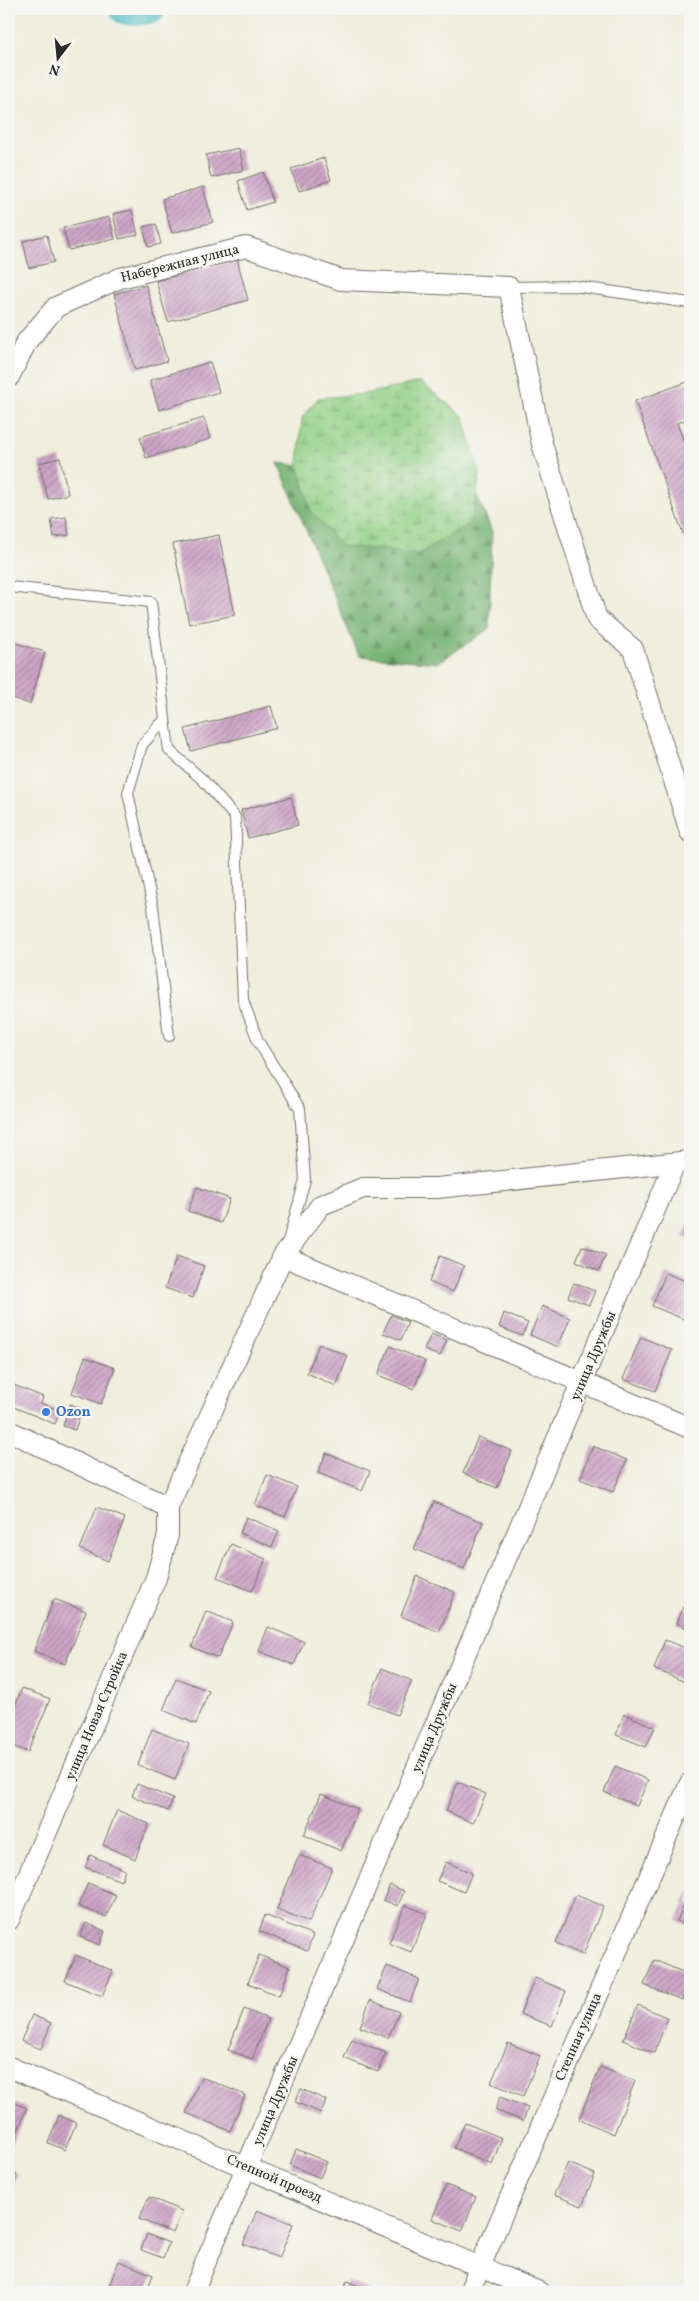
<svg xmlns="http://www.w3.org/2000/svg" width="699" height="2301" font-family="Vollkorn,serif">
	<defs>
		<pattern id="forest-firs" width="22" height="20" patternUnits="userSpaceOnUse" patternTransform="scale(1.25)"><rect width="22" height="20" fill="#75b272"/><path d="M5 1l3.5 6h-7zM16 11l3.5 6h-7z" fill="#60915e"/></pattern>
		<pattern id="wetland-marsh" width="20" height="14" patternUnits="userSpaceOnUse" patternTransform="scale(1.25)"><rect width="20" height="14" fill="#92d085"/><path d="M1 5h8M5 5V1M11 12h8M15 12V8" fill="none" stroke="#77a96d"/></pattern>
		<pattern id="building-hatch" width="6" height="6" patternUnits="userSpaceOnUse" patternTransform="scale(1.25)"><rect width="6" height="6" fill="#cea5c7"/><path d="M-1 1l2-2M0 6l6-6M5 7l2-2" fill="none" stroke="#a787a2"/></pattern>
	</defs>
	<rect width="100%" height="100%" fill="#f6f6f2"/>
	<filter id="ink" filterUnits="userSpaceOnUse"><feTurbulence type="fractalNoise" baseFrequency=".02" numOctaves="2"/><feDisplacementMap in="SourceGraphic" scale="10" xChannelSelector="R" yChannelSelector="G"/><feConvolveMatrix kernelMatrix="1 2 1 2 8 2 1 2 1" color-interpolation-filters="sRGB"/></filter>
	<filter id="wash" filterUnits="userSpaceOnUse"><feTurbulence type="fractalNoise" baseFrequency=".0096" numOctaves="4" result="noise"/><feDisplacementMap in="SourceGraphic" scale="20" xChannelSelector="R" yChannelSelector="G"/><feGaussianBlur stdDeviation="1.12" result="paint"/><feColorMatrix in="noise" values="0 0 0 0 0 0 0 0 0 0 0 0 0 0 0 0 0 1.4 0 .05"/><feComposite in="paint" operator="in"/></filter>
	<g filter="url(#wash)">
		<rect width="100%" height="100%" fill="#efeddb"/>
		<path fill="url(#forest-firs)" stroke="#506e4e" d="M 278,463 L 298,465 L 311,511 L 470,523 L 476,494 L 492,531 L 489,629 L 438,663 L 359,656 Z"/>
		<path fill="url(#wetland-marsh)" stroke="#5e7e58" d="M 420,382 L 463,416 L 480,474 L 471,523 L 418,554 L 342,546 L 311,511 L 298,465 L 302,418 L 318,398 L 365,394 Z"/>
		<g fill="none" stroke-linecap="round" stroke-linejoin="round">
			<path stroke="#49b8c0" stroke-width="30" d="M 124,9 L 133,11 L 151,9"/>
		</g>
		<g id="blocks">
			<path fill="url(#building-hatch)" d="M 239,148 L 244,170 L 211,178 L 206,155 Z
				M 324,158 L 331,180 L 299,191 L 291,169 Z
				M 263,172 L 273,202 L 247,210 L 238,181 Z
				M 9,174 L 15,203 L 9,204 Z
				M 203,187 L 213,222 L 172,233 L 162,199 Z
				M 132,210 L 138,235 L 119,239 L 113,214 Z
				M 109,217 L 115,239 L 69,250 L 63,228 Z
				M 156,224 L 161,244 L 148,247 L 143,227 Z
				M 47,235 L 54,262 L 29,268 L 23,241 Z
				M 237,259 L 248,300 L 168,322 L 156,281 Z
				M 146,285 L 167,361 L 135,370 L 114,294 Z
				M 210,362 L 219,392 L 159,410 L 150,380 Z
				M 690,381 L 690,418 L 677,423 L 690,459 L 690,553 L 635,401 Z
				M 204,418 L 210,439 L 146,458 L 140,437 Z
				M 60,458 L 68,494 L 48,499 L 39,463 Z
				M 66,517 L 69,535 L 54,537 L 51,519 Z
				M 219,535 L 235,615 L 189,624 L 173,544 Z
				M 12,642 L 45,652 L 30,704 L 9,697 L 9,652 Z
				M 271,706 L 277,728 L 191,751 L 185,729 Z
				M 291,797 L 298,825 L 248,838 L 241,810 Z
				M 197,1187 L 230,1199 L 221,1223 L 188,1211 Z
				M 690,1219 L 690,1240 L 683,1237 Z
				M 582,1246 L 606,1255 L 599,1271 L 576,1261 Z
				M 177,1256 L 204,1266 L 193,1298 L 165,1288 Z
				M 440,1256 L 464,1266 L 453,1292 L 429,1282 Z
				M 666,1273 L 690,1283 L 690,1315 L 688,1321 L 652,1306 Z
				M 574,1283 L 595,1291 L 589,1305 L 568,1297 Z
				M 542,1306 L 570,1318 L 558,1347 L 530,1335 Z
				M 504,1313 L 528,1323 L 522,1336 L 499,1327 Z
				M 391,1315 L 408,1322 L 401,1340 L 383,1333 Z
				M 431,1334 L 447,1340 L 440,1356 L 424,1350 Z
				M 641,1337 L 672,1350 L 655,1391 L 623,1379 Z
				M 319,1344 L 348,1356 L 336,1386 L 307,1373 Z
				M 390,1346 L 425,1361 L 414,1389 L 378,1375 Z
				M 85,1357 L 115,1368 L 101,1404 L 72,1393 Z
				M 9,1383 L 43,1397 L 41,1403 L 60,1411 L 55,1424 L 9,1405 Z
				M 70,1404 L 82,1409 L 75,1430 L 63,1426 Z
				M 478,1437 L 512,1451 L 497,1488 L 463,1473 Z
				M 593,1446 L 627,1460 L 613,1492 L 580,1479 Z
				M 326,1453 L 370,1471 L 362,1491 L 318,1473 Z
				M 267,1475 L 297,1487 L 285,1517 L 255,1505 Z
				M 434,1502 L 483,1522 L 464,1569 L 414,1549 Z
				M 97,1507 L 125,1518 L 108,1561 L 80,1549 Z
				M 246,1517 L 279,1531 L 272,1547 L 240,1533 Z
				M 231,1544 L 266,1559 L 252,1591 L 217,1577 Z
				M 417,1576 L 455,1592 L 439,1632 L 401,1616 Z
				M 54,1599 L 86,1611 L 65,1664 L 34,1651 Z
				M 683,1607 L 690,1610 L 690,1629 L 676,1623 Z
				M 206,1611 L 233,1622 L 218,1658 L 192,1647 Z
				M 268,1627 L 304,1642 L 294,1665 L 259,1651 Z
				M 665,1640 L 690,1650 L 690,1684 L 654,1669 Z
				M 382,1668 L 412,1681 L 397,1715 L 368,1703 Z
				M 176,1678 L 209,1691 L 196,1724 L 163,1710 Z
				M 22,1688 L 50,1699 L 28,1752 L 9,1745 L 9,1721 Z
				M 624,1714 L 655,1727 L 646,1747 L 616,1735 Z
				M 152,1729 L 189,1744 L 175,1780 L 138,1765 Z
				M 615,1766 L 648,1780 L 637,1806 L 604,1792 Z
				M 458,1782 L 486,1794 L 473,1823 L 446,1811 Z
				M 137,1784 L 173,1799 L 168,1811 L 132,1796 Z
				M 321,1794 L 358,1809 L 341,1851 L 304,1835 Z
				M 117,1810 L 149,1824 L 135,1859 L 103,1845 Z
				M 90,1855 L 125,1870 L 121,1881 L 85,1867 Z
				M 299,1855 L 332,1868 L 309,1922 L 277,1909 Z
				M 446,1862 L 472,1873 L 464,1892 L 437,1881 Z
				M 88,1883 L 116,1895 L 106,1917 L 78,1906 Z
				M 390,1885 L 404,1891 L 398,1906 L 383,1900 Z
				M 689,1891 L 690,1891 L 690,1926 L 677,1921 Z
				M 576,1895 L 603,1906 L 583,1955 L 556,1943 Z
				M 405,1905 L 427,1914 L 411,1952 L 389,1943 Z
				M 265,1915 L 313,1935 L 307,1951 L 259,1931 Z
				M 86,1923 L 105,1931 L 100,1945 L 80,1937 Z
				M 76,1955 L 113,1971 L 102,1996 L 65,1981 Z
				M 259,1955 L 290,1967 L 279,1996 L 248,1983 Z
				M 654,1960 L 690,1975 L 690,1980 L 682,2000 L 644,1985 Z
				M 387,1966 L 419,1979 L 410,2002 L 377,1989 Z
				M 535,1978 L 566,1991 L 552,2026 L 520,2014 Z
				M 370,2000 L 399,2012 L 388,2038 L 360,2027 Z
				M 638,2005 L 668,2018 L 654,2053 L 623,2040 Z
				M 244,2009 L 268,2019 L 252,2059 L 228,2050 Z
				M 32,2015 L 51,2023 L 41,2049 L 21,2041 Z
				M 352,2039 L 386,2053 L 378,2072 L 344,2058 Z
				M 508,2043 L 540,2056 L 523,2096 L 491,2083 Z
				M 600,2067 L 635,2081 L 614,2134 L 579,2119 Z
				M 201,2077 L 245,2095 L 230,2131 L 186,2113 Z
				M 301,2089 L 326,2100 L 321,2113 L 295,2102 Z
				M 500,2097 L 528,2108 L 523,2121 L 495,2110 Z
				M 9,2101 L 27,2108 L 9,2152 Z
				M 59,2115 L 76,2123 L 65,2150 L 48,2143 Z
				M 465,2123 L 502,2138 L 492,2164 L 454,2148 Z
				M 296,2149 L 327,2162 L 320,2178 L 290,2165 Z
				M 568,2163 L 595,2174 L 582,2206 L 554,2195 Z
				M 9,2171 L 17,2174 L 11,2188 L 9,2187 Z
				M 446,2185 L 476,2197 L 462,2231 L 432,2219 Z
				M 149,2197 L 182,2211 L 173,2233 L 139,2219 Z
				M 257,2210 L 293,2224 L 279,2258 L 243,2244 Z
				M 147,2234 L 169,2243 L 163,2258 L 141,2250 Z
				M 119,2261 L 153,2275 L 146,2292 L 107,2291 Z
				M 347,2281 L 373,2292 L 342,2292 Z"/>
		</g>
	</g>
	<g filter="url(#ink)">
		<use href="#blocks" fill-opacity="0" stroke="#706f69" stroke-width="1"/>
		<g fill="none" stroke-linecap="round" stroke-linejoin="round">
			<defs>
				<path id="service" d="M 509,287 L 574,286 L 690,303
					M 9,587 L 151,602 L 165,719 L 142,745 L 128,793 L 153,907 L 169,1036
					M 165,719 L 169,750 L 203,780 L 235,817 L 243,1000 L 258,1041 L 300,1109 L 305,1180 L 288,1241"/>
				<path id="minor" d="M 9,377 L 27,341 L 56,307 L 120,278 L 246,247 L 341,280 L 509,287 L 542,444 L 597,619 L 633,649 L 690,832
					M 283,1256 L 690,1428
					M 9,1431 L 168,1507
					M 9,1920 L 156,1578 L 168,1535 L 168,1507 L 283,1256 L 321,1205 L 363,1188 L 437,1188 L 690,1161
					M 9,2067 L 539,2292
					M 193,2292 L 675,1163
					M 469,2292 L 690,1783"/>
			</defs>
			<use href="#service" stroke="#706f69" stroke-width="12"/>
			<use href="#minor" stroke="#706f69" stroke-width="22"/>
			<use href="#service" stroke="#fff" stroke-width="10"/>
			<use href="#minor" stroke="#fff" stroke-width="20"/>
		</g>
	</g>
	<circle fill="#3f7fe0" stroke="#f6f6f2" stroke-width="2" cx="46" cy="1412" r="5"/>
	<g text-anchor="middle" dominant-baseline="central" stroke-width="4.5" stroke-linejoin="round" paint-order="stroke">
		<g font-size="14" fill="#2b2b2b" stroke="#f6f6f2">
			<text transform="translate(180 264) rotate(-14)">Набережная улица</text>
			<text transform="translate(594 1356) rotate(-67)">улица Дружбы</text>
			<text transform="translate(97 1716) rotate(-67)">улица Новая Стройка</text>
			<text transform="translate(435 1728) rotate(-67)">улица Дружбы</text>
			<text transform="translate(579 2037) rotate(-66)">Степная улица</text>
			<text transform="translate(276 2101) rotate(-67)">улица Дружбы</text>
			<text transform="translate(274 2179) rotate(23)">Степной проезд</text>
		</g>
		<g font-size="14" font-weight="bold" fill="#366cbe" stroke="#f6f6f2" text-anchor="start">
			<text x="56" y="1412">Ozon</text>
		</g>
	</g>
	<rect width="699" height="2301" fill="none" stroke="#f6f6f2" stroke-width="30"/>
	<g transform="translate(58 58) rotate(196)" stroke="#f6f6f2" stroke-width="4" paint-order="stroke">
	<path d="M0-4L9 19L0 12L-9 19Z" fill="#2b2b2b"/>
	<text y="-8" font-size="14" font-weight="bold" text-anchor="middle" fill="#2b2b2b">N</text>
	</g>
</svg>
